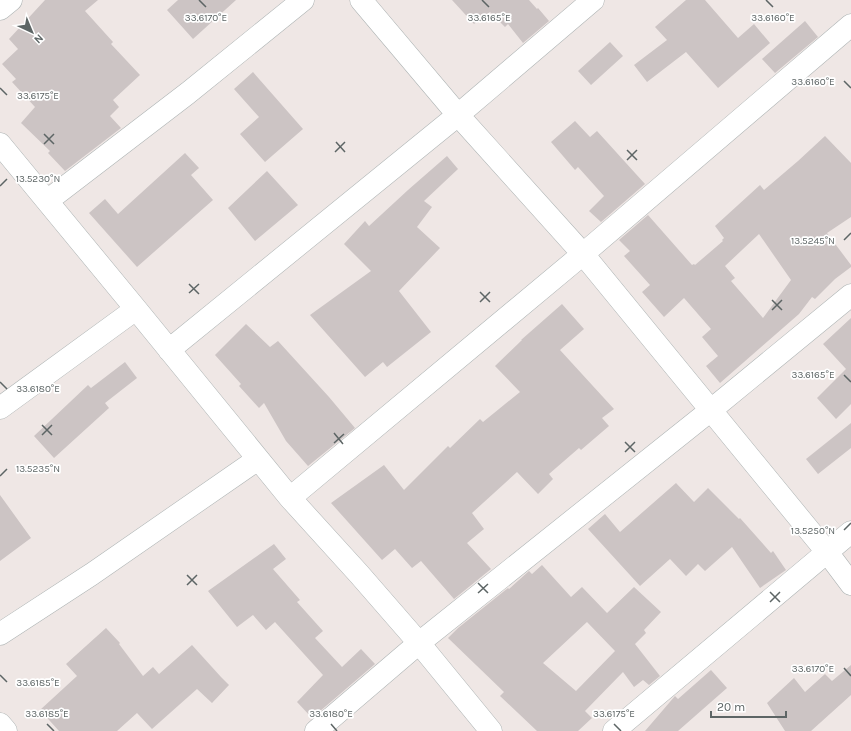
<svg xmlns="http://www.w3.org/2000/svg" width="851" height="731" font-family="Karla,sans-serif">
	<rect width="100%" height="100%" fill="#efe7e5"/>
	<path fill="#ccc4c4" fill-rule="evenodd" d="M 45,0 L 98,0 L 85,11 L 113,42 L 111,44 L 140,75 L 113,100 L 119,107 L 110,116 L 121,128 L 65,171 L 48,153 L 50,151 L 21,123 L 35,107 L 12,82 L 16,79 L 2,64 L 18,49 L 9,39 Z
		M 178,0 L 236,0 L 193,39 L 167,10 Z
		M 452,0 L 529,0 L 537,9 L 538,8 L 549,21 L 523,43 L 508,24 L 505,27 L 490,12 L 474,24 Z
		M 686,0 L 705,0 L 738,38 L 754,24 L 770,43 L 718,88 L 686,52 L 647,82 L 634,65 L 667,40 L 655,27 Z
		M 805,21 L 818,37 L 775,73 L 762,59 Z
		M 610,42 L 623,56 L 591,85 L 578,71 Z
		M 253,72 L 303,129 L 265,162 L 240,134 L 259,117 L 234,89 Z
		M 575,121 L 590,137 L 597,131 L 645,184 L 601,222 L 589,211 L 604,196 L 578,167 L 575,170 L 551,142 Z
		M 825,136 L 851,163 L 851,217 L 827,233 L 851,265 L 851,267 L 835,279 L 815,299 L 812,297 L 799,314 L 720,383 L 706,366 L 718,356 L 702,337 L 711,329 L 684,298 L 664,317 L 642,292 L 650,285 L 624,256 L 630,251 L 619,240 L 648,215 L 692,265 L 694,264 L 695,265 L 723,241 L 722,240 L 724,238 L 715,226 L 760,185 L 764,190 L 798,161 ZM 759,234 L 791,280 L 763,318 L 731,281 L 735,278 L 725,266 Z
		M 185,153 L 199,168 L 191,175 L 213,200 L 137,267 L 89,213 L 105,199 L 118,214 Z
		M 447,156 L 458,169 L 424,201 L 432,207 L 417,227 L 440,248 L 399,291 L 431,332 L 387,367 L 383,362 L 365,377 L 310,315 L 371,271 L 344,244 L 365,221 L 369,226 L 408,190 Z
		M 267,171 L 298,205 L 255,241 L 228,208 Z
		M 562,304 L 584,329 L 560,350 L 614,409 L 602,418 L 609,426 L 581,450 L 579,448 L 549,474 L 553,479 L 538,494 L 517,472 L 472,513 L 484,529 L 467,543 L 491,569 L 454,599 L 421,561 L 412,568 L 395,549 L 382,560 L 331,503 L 384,465 L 404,490 L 448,446 L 450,448 L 480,419 L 483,422 L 520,392 L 495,366 L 522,340 L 521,340 Z
		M 851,318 L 851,404 L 836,419 L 817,398 L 846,369 L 823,344 Z
		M 246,324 L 270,347 L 278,341 L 329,397 L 355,428 L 308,466 L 286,441 L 264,403 L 259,408 L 239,386 L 241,384 L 215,355 Z
		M 125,362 L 137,378 L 105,403 L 109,408 L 54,458 L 34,436 L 88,385 L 91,388 Z
		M 851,423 L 851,448 L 818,474 L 806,459 Z
		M 676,483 L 694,502 L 708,488 L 739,519 L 740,518 L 771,553 L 773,551 L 786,570 L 760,588 L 732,547 L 705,571 L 698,564 L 686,576 L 670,559 L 640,586 L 588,529 L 605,514 L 620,532 Z
		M 0,495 L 31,538 L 0,561 Z
		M 274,544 L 286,559 L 273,569 L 300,600 L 297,602 L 323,631 L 315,638 L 342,667 L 361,649 L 375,664 L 312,718 L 297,702 L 323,675 L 275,622 L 266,630 L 253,615 L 237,627 L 208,591 Z
		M 542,565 L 571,597 L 582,587 L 607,613 L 634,587 L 661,612 L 644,630 L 646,633 L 635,644 L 660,676 L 649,685 L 643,680 L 634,687 L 623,672 L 585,711 L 592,718 L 578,731 L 537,731 L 500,696 L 504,692 L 448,638 L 458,628 L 508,588 L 509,589 L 529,571 L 532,574 ZM 587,622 L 615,651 L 576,691 L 543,663 Z
		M 106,628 L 120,643 L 119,644 L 143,676 L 153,667 L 159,674 L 192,645 L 221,677 L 229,685 L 212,703 L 197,689 L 152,729 L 137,713 L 117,731 L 59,731 L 40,710 L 77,676 L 66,664 Z
		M 851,665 L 851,695 L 811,731 L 785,731 L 767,703 L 794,678 L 805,692 L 825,674 L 832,681 Z
		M 711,670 L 727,688 L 678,731 L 645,731 L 675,696 L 678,699 Z"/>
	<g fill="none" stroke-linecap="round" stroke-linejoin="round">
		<defs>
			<path id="minor" d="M 361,0 L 458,115 L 583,254 L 827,552 L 851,584
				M 0,9 L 11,0
				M 0,144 L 136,309 L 290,498 L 359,574 L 419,643 L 491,731
				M 47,201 L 188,93 L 303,0
				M 169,350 L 458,115 L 593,0
				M 0,408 L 136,309
				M 290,498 L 583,254 L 851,25
				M 0,634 L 92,574 L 258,459
				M 0,724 L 6,731
				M 316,731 L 419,643 L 711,410 L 851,295
				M 614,731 L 851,532"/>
		</defs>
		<use href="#minor" stroke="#aeb4b4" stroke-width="23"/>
		<use href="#minor" stroke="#fff" stroke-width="22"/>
	</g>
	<path fill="none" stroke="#5d6565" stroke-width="1.5" d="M 199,0 L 206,7M 482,0 L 489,7M 766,0 L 773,7M 844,81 L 851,88M 0,88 L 7,95M 44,134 L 54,144M 336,142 L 345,152M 44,144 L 54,134M 627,150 L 637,160M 335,152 L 345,142M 627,160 L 637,150M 0,186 L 7,179M 844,240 L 851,233M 189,284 L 199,294M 480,292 L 490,302M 189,293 L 199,284M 772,300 L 782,310M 480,302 L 490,292M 772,310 L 782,300M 844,375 L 851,382M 0,382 L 7,389M 42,425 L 52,435M 334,433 L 343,444M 42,435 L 52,425M 625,442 L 635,452M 334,443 L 344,434M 625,452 L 635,442M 0,476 L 7,469M 844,530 L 851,523M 187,575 L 197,585M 478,583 L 488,593M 187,585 L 197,575M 770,592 L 780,602M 478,593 L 488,584M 770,602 L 780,592M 844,668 L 851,676M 0,675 L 7,682M 47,724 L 54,731M 331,724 L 337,731M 614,724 L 621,731"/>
	<g font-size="10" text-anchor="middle" fill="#5d6565" stroke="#fff" stroke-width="3.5" stroke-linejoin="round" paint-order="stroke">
		<text x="206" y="21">33.6170°E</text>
		<text x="489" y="21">33.6165°E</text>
		<text x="773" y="21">33.6160°E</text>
		<text x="813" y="85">33.6160°E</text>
		<text x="38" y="99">33.6175°E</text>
		<text x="38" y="182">13.5230°N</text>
		<text x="813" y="244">13.5245°N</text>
		<text x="813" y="378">33.6165°E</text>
		<text x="38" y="392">33.6180°E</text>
		<text x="38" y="472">13.5235°N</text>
		<text x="813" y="534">13.5250°N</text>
		<text x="813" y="672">33.6170°E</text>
		<text x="38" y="686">33.6185°E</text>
		<text x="47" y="717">33.6185°E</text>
		<text x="331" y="717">33.6180°E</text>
		<text x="614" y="717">33.6175°E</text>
	</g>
	<g transform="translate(32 32) rotate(136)" stroke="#ffffff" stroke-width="3" paint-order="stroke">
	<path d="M0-3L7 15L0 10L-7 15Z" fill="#5d6565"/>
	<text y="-6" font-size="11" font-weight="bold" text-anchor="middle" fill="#5d6565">N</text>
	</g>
	<path d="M711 711v6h75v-6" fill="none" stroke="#5d6565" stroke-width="2"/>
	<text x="717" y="711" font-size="12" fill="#5d6565" stroke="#ffffff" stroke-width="3" paint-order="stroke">20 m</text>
</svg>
